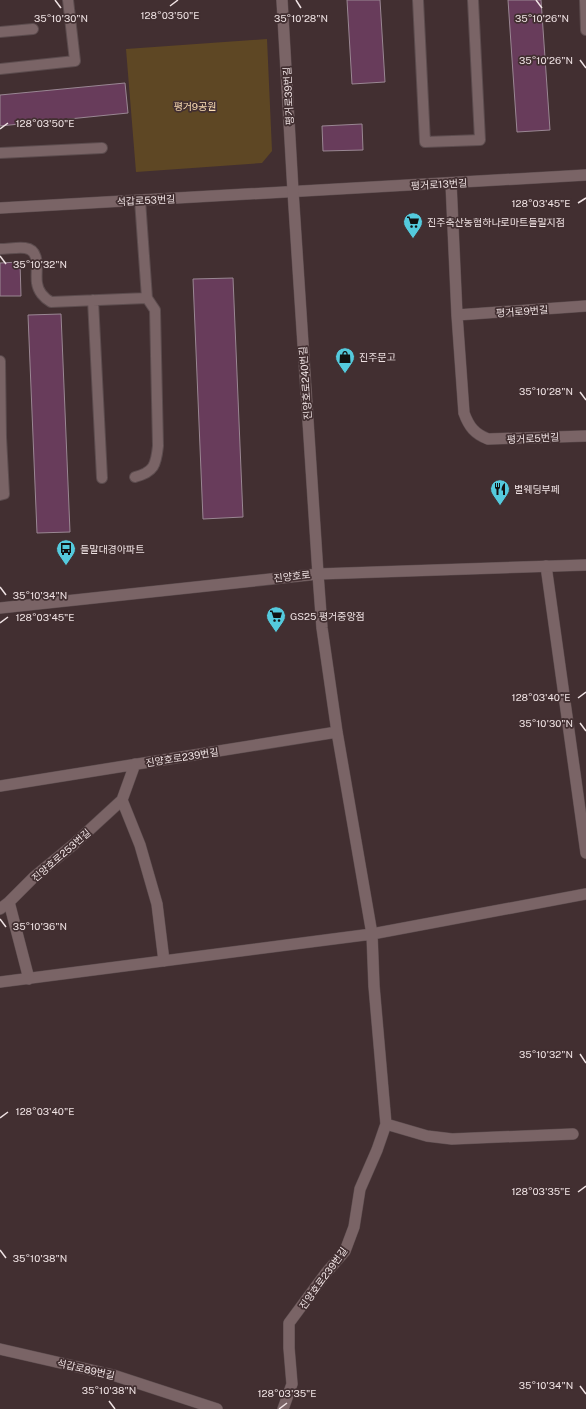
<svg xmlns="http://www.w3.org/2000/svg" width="586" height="1409" font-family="'Public Sans','Noto Sans KR',sans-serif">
	<rect width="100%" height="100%" fill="#422f31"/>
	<path fill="#5e4724" d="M 267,39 L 272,151 L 262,163 L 136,172 L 126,49 Z"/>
	<path fill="#683c5b" stroke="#9a8793" d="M 347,0 L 380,0 L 385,82 L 352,84 Z
		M 508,0 L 541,0 L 550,130 L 517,132 Z
		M 125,83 L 128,113 L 0,126 L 0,95 Z
		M 362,124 L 363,150 L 323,151 L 322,126 Z
		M 20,262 L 21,296 L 0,296 L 0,263 Z
		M 233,278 L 243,517 L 203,519 L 193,279 Z
		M 61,314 L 70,532 L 37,533 L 28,315 Z"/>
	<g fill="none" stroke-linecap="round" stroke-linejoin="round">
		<defs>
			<path id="service" d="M 418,0 L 425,142 L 480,140 L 473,0
				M 585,0 L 586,30
				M 0,32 L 33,29
				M 0,69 L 75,61 L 68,0
				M 0,153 L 102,148
				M 0,249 C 8,249 17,247 25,248 C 42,250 35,272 37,283 C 38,291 44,298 51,302 L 147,298
				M 93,300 L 102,478
				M 0,361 L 1,437 L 4,494 L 0,495
				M 135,477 C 154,472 156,465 158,446 L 155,310 L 147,298 L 140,200"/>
			<path id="minor" d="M 451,183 L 457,315 L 464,413 C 469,427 475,434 488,439 L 586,436
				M 0,208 L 586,175
				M 457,315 L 586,306
				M 546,566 L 586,853
				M 135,764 L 122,800 L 140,845 L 157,904 L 164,961
				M 0,786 L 337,732
				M 9,902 L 29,979
				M 0,909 L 9,902 L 34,877 L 73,845 L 122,800
				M 0,982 L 372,934 L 586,894
				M 386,1124 L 427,1136 L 452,1139 L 573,1134
				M 0,1349 L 113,1375 L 217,1409
				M 283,1409 L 292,1384 L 289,1348 L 289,1323 L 326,1273 L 345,1251 L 354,1227 L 360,1189 L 377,1150 L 386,1124 L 374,986 L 372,934 L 337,732 L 322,628 L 318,574"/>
			<path id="tertiary" d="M 282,0 L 293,191 L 318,574
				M 0,608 L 318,574 L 586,565"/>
		</defs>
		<use href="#service" stroke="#5c4c4e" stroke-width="12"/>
		<use href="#minor" stroke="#5c4c4e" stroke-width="12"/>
		<use href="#tertiary" stroke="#5c4c4e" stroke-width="12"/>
		<use href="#service" stroke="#7a6466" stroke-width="10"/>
		<use href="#minor" stroke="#7a6466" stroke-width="11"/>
		<use href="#tertiary" stroke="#7a6466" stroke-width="11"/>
	</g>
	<path fill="none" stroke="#efe2e3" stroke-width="1.5" d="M 55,0 L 61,8M 296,0 L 301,8M 536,0 L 542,8M 170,6 L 178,0M 580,60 L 586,68M 0,129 L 8,123M 578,203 L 586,198M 0,256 L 6,264M 580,392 L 586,400M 0,587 L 6,595M 0,623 L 8,617M 578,698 L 586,692M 580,723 L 586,731M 0,919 L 6,927M 580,1054 L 586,1063M 0,1118 L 8,1112M 578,1192 L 586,1186M 0,1250 L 6,1258M 580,1386 L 586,1394M 109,1401 L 115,1409M 279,1409 L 287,1403"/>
	<defs>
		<symbol id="supermarket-pin" viewBox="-11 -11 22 30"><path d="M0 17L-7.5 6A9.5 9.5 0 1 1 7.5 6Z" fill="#54cadd" stroke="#422f31"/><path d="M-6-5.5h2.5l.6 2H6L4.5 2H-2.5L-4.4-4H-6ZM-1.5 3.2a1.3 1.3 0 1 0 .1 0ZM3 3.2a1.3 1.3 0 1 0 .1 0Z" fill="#111"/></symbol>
		<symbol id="shop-pin" viewBox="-11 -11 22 30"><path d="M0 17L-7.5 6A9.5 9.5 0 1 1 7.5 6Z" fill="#54cadd" stroke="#422f31"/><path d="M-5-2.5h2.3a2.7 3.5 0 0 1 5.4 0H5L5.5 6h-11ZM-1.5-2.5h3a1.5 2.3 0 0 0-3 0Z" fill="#111"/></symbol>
		<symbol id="restaurant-pin" viewBox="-11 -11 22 30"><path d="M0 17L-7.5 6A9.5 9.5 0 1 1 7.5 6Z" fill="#54cadd" stroke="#422f31"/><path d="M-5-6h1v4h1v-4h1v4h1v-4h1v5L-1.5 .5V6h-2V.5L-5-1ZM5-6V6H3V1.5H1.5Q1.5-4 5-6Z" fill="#111"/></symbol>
		<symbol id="bus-pin" viewBox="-11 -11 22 30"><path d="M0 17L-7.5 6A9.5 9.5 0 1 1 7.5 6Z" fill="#54cadd" stroke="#422f31"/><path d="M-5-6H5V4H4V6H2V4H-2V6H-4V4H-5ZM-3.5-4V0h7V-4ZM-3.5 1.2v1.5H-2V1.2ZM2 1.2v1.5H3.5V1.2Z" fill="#111"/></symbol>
	</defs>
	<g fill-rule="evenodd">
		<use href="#supermarket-pin" x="402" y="211" width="22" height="30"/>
		<use href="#shop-pin" x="334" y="346" width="22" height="30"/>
		<use href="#restaurant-pin" x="489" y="478" width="22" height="30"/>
		<use href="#bus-pin" x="55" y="538" width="22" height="30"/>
		<use href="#supermarket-pin" x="265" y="605" width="22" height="30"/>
	</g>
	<g text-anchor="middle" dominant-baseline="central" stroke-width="3.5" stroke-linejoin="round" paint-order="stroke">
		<g font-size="10" fill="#efe2e3" stroke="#422f31">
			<text transform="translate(288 96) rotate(-93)">평거로39번길</text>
			<text transform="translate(439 184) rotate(-3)">평거로13번길</text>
			<text transform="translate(146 200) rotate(-3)">석갑로53번길</text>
			<text transform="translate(522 311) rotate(-4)">평거로9번길</text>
			<text transform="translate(305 383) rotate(-94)">진양호로240번길</text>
			<text transform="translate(533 438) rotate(-3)">평거로5번길</text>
			<text transform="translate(292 576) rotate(-6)">진양호로</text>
			<text transform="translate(182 757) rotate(-9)">진양호로239번길</text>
			<text transform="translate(61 855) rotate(-41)">진양호로253번길</text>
			<text transform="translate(323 1278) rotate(-54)">진양호로239번길</text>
			<text transform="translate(86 1369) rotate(13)">석갑로89번길</text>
		</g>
		<g font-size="10" fill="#fddfb5" stroke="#422f31">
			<text x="195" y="106">평거9공원</text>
		</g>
		<g font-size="10" fill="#efe2e3" stroke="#422f31" text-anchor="start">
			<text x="427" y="222">진주축산농협하나로마트들말지점</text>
			<text x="359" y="357">진주문고</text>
			<text x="514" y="489">별웨딩부페</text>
			<text x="80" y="549">들말대경아파트</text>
			<text x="290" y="616">GS25 평거중앙점</text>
		</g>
	</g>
	<g font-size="10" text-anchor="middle" fill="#efe2e3" stroke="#422f31" stroke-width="3.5" stroke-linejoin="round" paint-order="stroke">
		<text x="170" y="19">128°03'50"E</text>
		<text x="542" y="22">35°10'26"N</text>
		<text x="61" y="22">35°10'30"N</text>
		<text x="301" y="22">35°10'28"N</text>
		<text x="546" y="64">35°10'26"N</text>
		<text x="45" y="127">128°03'50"E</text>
		<text x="541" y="207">128°03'45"E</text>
		<text x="40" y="268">35°10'32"N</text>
		<text x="546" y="395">35°10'28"N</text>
		<text x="40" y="599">35°10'34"N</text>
		<text x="45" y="621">128°03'45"E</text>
		<text x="541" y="701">128°03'40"E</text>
		<text x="546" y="727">35°10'30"N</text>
		<text x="40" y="930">35°10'36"N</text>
		<text x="546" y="1058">35°10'32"N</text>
		<text x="45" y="1115">128°03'40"E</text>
		<text x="541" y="1195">128°03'35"E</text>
		<text x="40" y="1262">35°10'38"N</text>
		<text x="546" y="1389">35°10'34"N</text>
		<text x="109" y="1394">35°10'38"N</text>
		<text x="287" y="1397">128°03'35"E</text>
	</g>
</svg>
